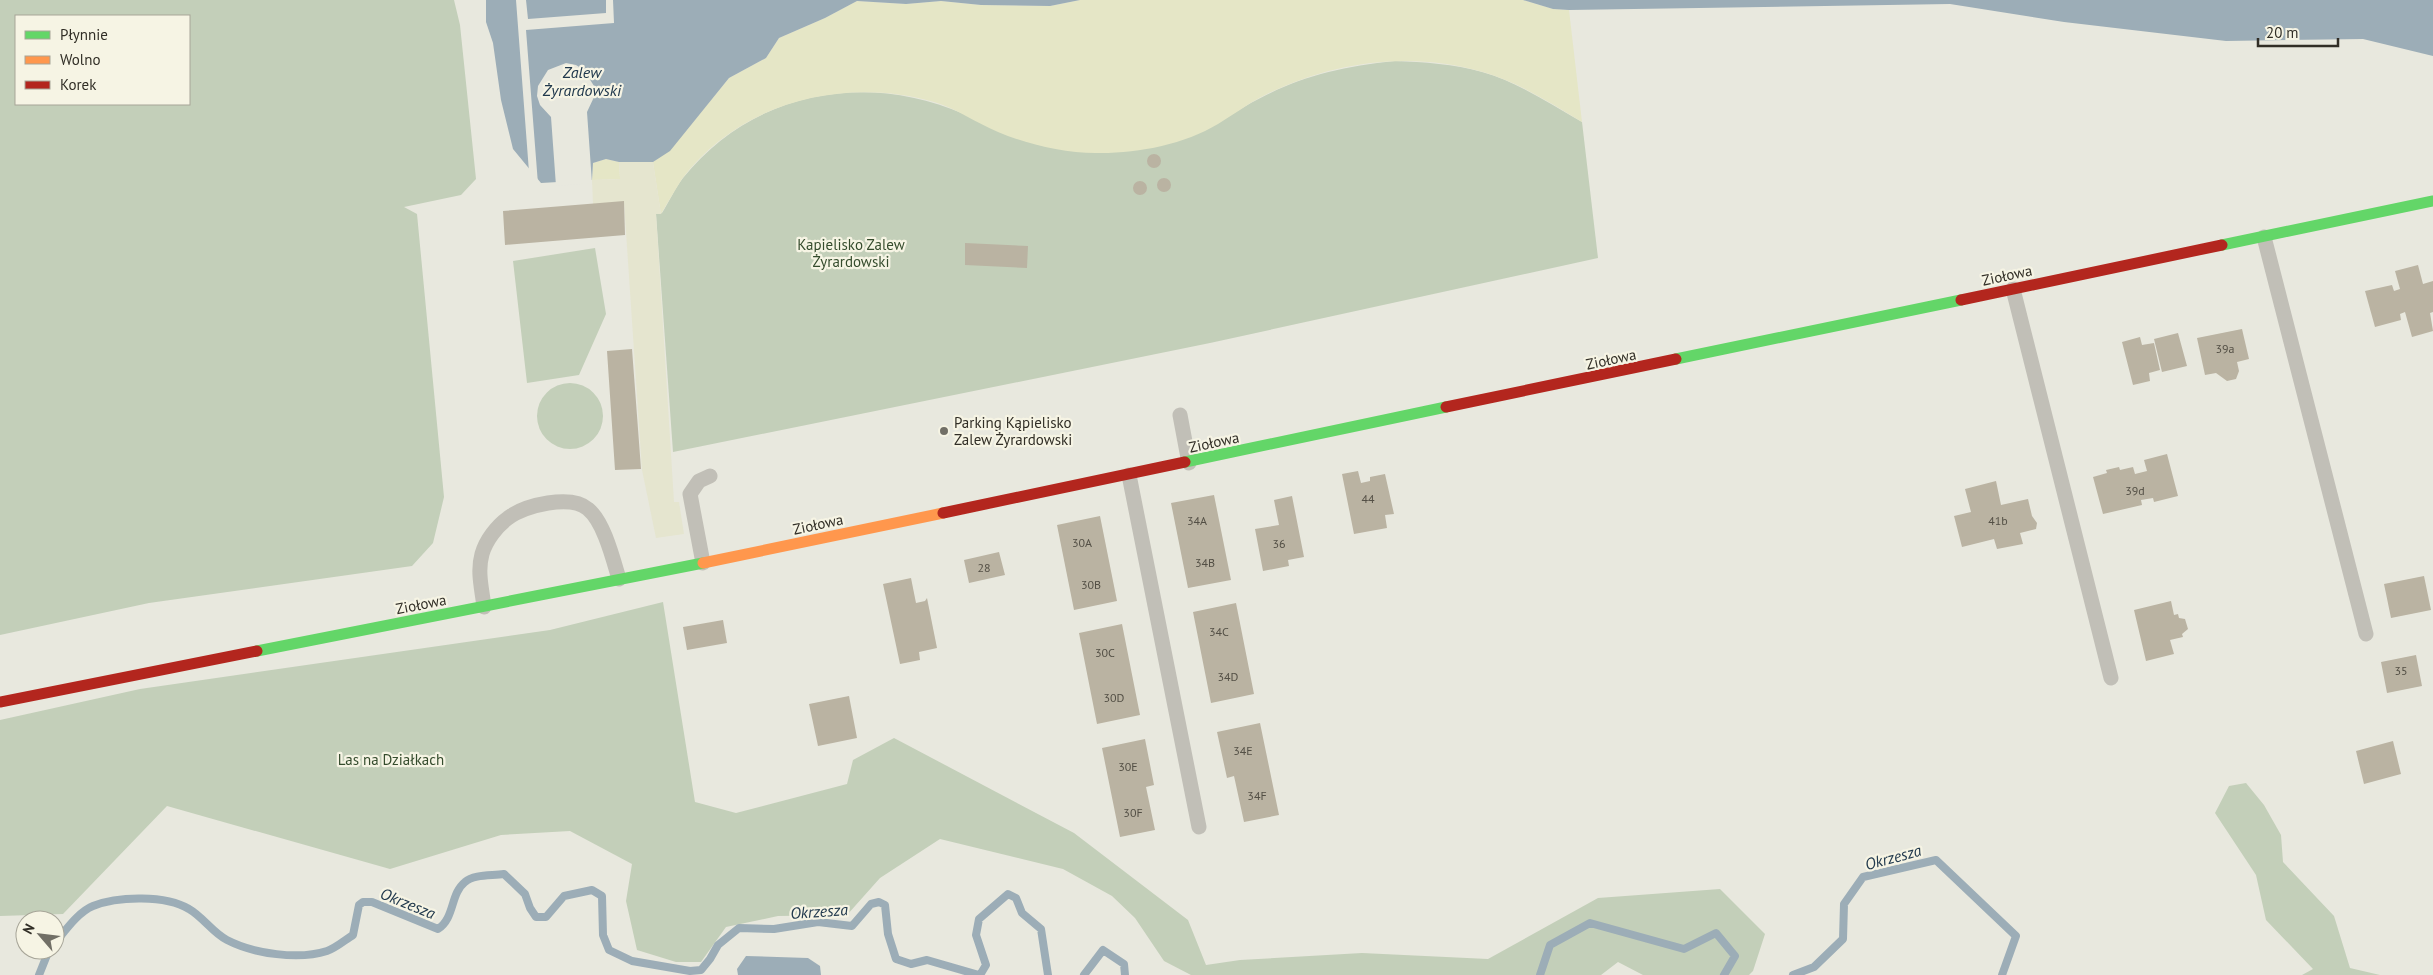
<svg xmlns="http://www.w3.org/2000/svg" width="2433" height="975" font-family="'PT Sans',sans-serif">
	<rect width="100%" height="100%" fill="#e8e8de"/>
	<path fill="#c3cfb9" fill-rule="evenodd" d="M 0,0 L 454,0 L 460,25 L 476,179 L 461,195 L 404,207 L 417,214 L 444,497 L 433,543 L 412,566 L 149,603 L 0,635 ZM 16,16 L 189,16 L 189,104 L 16,104 Z
		M 1395,61 C 1424,62 1454,64 1482,72 C 1518,82 1550,104 1582,122 L 1598,258 L 1210,343 L 673,452 L 656,214 L 662,213 C 669,202 675,188 683,178 C 753,91 865,71 964,114 L 1217,124 C 1276,84 1324,68 1395,61 Z
		M 595,248 L 606,314 L 579,375 L 527,383 L 513,261 Z
		M537 416a33 33 0 1 1 66 0a33 33 0 1 1-66 0Z
		M 663,602 L 695,802 L 736,813 L 847,784 L 853,760 L 894,738 L 1074,833 L 1188,920 L 1206,965 L 1240,960 L 1362,953 L 1488,959 L 1598,898 L 1720,889 L 1765,934 L 1753,971 L 1749,975 L 1643,975 L 1618,962 L 1601,975 L 1191,975 L 1164,961 L 1135,918 L 1112,896 L 1063,869 L 940,839 L 880,878 L 847,915 L 778,916 L 726,927 L 701,962 L 676,962 L 637,950 L 626,901 L 632,864 L 570,831 L 501,835 L 390,869 L 167,806 L 63,914 L 0,916 L 0,720 L 140,689 L 550,630 Z
		M 2246,783 L 2264,805 L 2281,835 L 2283,862 L 2334,916 L 2350,968 L 2380,975 L 2302,975 L 2313,969 L 2266,920 L 2256,875 L 2215,813 L 2229,786 Z"/>
	<path fill="#e5e6c6" d="M 1080,0 L 1523,0 L 1553,9 L 1569,10 L 1582,122 C 1551,103 1518,82 1483,72 C 1409,50 1329,62 1261,97 C 1246,105 1233,115 1218,124 C 1185,144 1140,153 1101,153 C 1067,154 1029,145 998,132 C 976,123 956,108 934,102 C 845,76 739,102 682,179 C 675,190 668,202 661,214 L 653,162 L 670,150 L 729,78 L 766,58 L 779,38 L 825,18 L 857,1 L 906,4 L 941,1 L 981,5 L 1050,6 Z
		M 606,159 L 619,162 L 620,179 L 592,180 L 593,163 Z"/>
	<path fill="#e5e5cf" d="M 619,162 L 653,162 L 661,214 L 656,214 L 674,502 L 679,502 L 684,534 L 656,538 L 642,470 L 624,202 L 593,204 L 592,180 L 620,179 Z"/>
	<path fill="#9cadb7" d="M 486,0 L 1080,0 L 1050,6 L 981,5 L 941,1 L 906,4 L 857,1 L 825,18 L 779,38 L 766,58 L 729,78 L 670,151 L 653,162 L 619,162 L 606,159 L 593,163 L 592,180 L 541,183 L 513,149 L 501,100 L 493,43 L 486,22 Z
		M 1523,0 L 2433,0 L 2433,56 L 2363,39 L 2226,41 L 2064,22 L 1950,4 L 1569,10 L 1553,9 Z
		M 746,956 L 808,958 L 820,966 L 821,975 L 738,975 L 737,969 Z"/>
	<path fill="#e8e8de" d="M 516,0 L 526,0 L 528,19 L 606,13 L 606,0 L 613,0 L 614,23 L 526,30 L 538,184 L 529,172 Z
		M 566,63 L 576,65 L 584,70 L 594,86 L 595,95 L 587,112 L 592,183 L 556,186 L 551,117 L 540,105 L 537,96 L 538,86 L 548,70 Z"/>
	<g fill="none" stroke-linecap="round" stroke-linejoin="round">
		<path stroke="#9cadb7" stroke-width="8" d="M 55,943 C 65,931 78,912 93,906 C 118,896 166,895 189,909 C 203,917 213,933 227,940 C 254,954 299,960 327,951 C 336,948 345,940 353,935 L 359,905 L 363,902 L 372,902 L 438,929 C 455,918 450,894 465,882 C 474,874 492,876 504,874 L 525,894 L 530,908 L 536,917 L 546,917 L 564,896 L 592,890 L 602,896 L 603,935 L 609,950 L 632,961 L 690,971 L 701,970 L 710,959 L 718,945 L 739,928 L 774,929 L 818,922 L 852,926 L 871,904 L 879,902 L 885,905 L 888,934 L 896,959 L 911,964 L 927,960 L 979,975
			M 39,975 L 49,950
			M 980,975 L 986,965 L 976,935 L 979,919 L 1008,894 L 1016,898 L 1022,913 L 1041,929 L 1048,975
			M 1084,975 L 1103,950 L 1124,964 L 1125,975
			M 1540,975 L 1550,945 L 1590,923 L 1684,949 L 1716,933 L 1735,956 L 1724,975
			M 1793,975 L 1814,967 L 1843,939 L 1844,904 L 1863,877 L 1936,860 L 2016,936 L 2002,975"/>
	</g>
	<path fill="#bab3a2" d="M1147 161a7 7 0 1 1 14 0a7 7 0 1 1-14 0Z
		M1157 185a7 7 0 1 1 14 0a7 7 0 1 1-14 0Z
		M1133 188a7 7 0 1 1 14 0a7 7 0 1 1-14 0Z
		M 624,201 L 625,235 L 505,245 L 503,211 Z
		M 965,243 L 1028,246 L 1027,268 L 965,265 Z
		M 2418,265 L 2423,284 L 2433,281 L 2433,312 L 2430,313 L 2433,331 L 2412,337 L 2405,312 L 2400,314 L 2401,320 L 2375,327 L 2365,291 L 2392,285 L 2394,291 L 2400,289 L 2395,271 Z
		M 2242,329 L 2249,359 L 2237,362 L 2239,371 L 2236,379 L 2227,381 L 2216,373 L 2205,375 L 2197,338 Z
		M 2178,333 L 2187,366 L 2162,372 L 2154,339 Z
		M 2140,337 L 2142,345 L 2154,343 L 2160,370 L 2149,373 L 2150,381 L 2133,385 L 2122,342 Z
		M 632,349 L 641,469 L 615,470 L 607,351 Z
		M 2167,454 L 2178,496 L 2154,502 L 2153,498 L 2141,500 L 2142,505 L 2103,514 L 2093,477 L 2107,473 L 2106,470 L 2119,467 L 2120,470 L 2133,467 L 2135,474 L 2147,471 L 2144,460 Z
		M 1358,471 L 1361,483 L 1370,481 L 1370,477 L 1385,474 L 1394,514 L 1385,515 L 1387,528 L 1354,534 L 1342,474 Z
		M 1996,481 L 2001,505 L 2028,499 L 2032,516 L 2037,523 L 2036,529 L 2020,533 L 2023,544 L 1997,549 L 1994,539 L 1962,547 L 1954,516 L 1971,512 L 1965,489 Z
		M 1214,495 L 1231,580 L 1188,588 L 1171,503 Z
		M 1292,496 L 1304,557 L 1288,560 L 1289,566 L 1263,571 L 1255,529 L 1279,525 L 1274,500 Z
		M 1100,516 L 1117,601 L 1074,610 L 1057,525 Z
		M 999,552 L 1005,575 L 969,583 L 964,560 Z
		M 2424,576 L 2431,610 L 2391,618 L 2384,584 Z
		M 911,578 L 916,603 L 925,601 L 927,598 L 937,648 L 919,652 L 920,660 L 900,664 L 883,584 Z
		M 2171,601 L 2174,615 L 2178,614 L 2179,618 L 2185,619 L 2188,629 L 2182,634 L 2183,637 L 2170,640 L 2174,654 L 2146,661 L 2134,610 Z
		M 1236,603 L 1254,694 L 1211,703 L 1193,612 Z
		M 723,620 L 727,643 L 687,650 L 683,627 Z
		M 1122,624 L 1140,715 L 1097,724 L 1079,633 Z
		M 2416,655 L 2422,686 L 2387,693 L 2381,662 Z
		M 849,696 L 857,738 L 818,746 L 809,704 Z
		M 1260,723 L 1279,815 L 1244,822 L 1234,776 L 1227,778 L 1217,732 Z
		M 1145,739 L 1154,785 L 1146,787 L 1155,830 L 1120,837 L 1102,748 Z
		M 2393,741 L 2401,774 L 2364,784 L 2356,751 Z"/>
	<g fill="none" stroke-linecap="round" stroke-linejoin="round">
		<path stroke="#c1bfb7" stroke-width="15" d="M 2264,237 L 2366,634
			M 2013,289 L 2111,678
			M 1180,415 L 1189,463
			M 1129,475 L 1199,827
			M 703,563 L 690,494 L 699,481 L 710,476
			M 484,607 C 482,589 477,572 482,554 C 486,540 497,526 508,518 C 525,505 571,494 588,509 C 604,522 613,559 619,579"/>
		<path stroke="#63d668" stroke-width="11" d="M 2222,245 L 2433,201
			M 1676,359 L 1961,300
			M 1185,462 L 1446,407
			M 257,651 L 703,563"/>
		<path stroke="#ff974d" stroke-width="11" d="M 703,563 L 943,513"/>
		<path stroke="#b3261e" stroke-width="11" d="M 1961,300 L 2222,245
			M 1446,407 L 1676,359
			M 943,513 L 1185,462
			M 0,702 L 257,651"/>
	</g>
	<circle fill="#716f66" stroke="#f6f4e4" stroke-width="2" cx="944" cy="431" r="5"/>
	<g text-anchor="middle" dominant-baseline="central" stroke-width="4.5" stroke-linejoin="round" paint-order="stroke">
		<g font-size="12" fill="#534f45">
			<text x="2225" y="348">39a</text>
			<text x="2135" y="490">39d</text>
			<text x="1368" y="498">44</text>
			<text x="1197" y="520">34A</text>
			<text x="1998" y="520">41b</text>
			<text x="1082" y="542">30A</text>
			<text x="1279" y="543">36</text>
			<text x="1205" y="562">34B</text>
			<text x="984" y="567">28</text>
			<text x="1091" y="584">30B</text>
			<text x="1219" y="631">34C</text>
			<text x="1105" y="652">30C</text>
			<text x="2401" y="670">35</text>
			<text x="1228" y="676">34D</text>
			<text x="1114" y="697">30D</text>
			<text x="1243" y="750">34E</text>
			<text x="1128" y="766">30E</text>
			<text x="1257" y="795">34F</text>
			<text x="1133" y="812">30F</text>
		</g>
		<g font-size="15" fill="#354c2d" stroke="#f6f4e4">
			<text x="851" y="244">Kapielisko Zalew<tspan x="851" dy="17">Żyrardowski</tspan></text>
			<text x="391" y="759">Las na Działkach</text>
		</g>
		<g font-size="15" fill="#312e26" stroke="#f6f4e4">
			<text transform="translate(2007 275) rotate(-12)">Ziołowa</text>
			<text transform="translate(1611 359) rotate(-12)">Ziołowa</text>
			<text transform="translate(1214 442) rotate(-12)">Ziołowa</text>
			<text transform="translate(818 524) rotate(-12)">Ziołowa</text>
			<text transform="translate(421 604) rotate(-11)">Ziołowa</text>
		</g>
		<g font-size="15" fill="#312e26" stroke="#f6f4e4" text-anchor="start">
			<text x="954" y="422">Parking Kąpielisko<tspan x="954" dy="17">Zalew Żyrardowski</tspan></text>
		</g>
		<g font-size="16" font-style="italic" fill="#21394d" stroke="#f6f4e4">
			<text x="582" y="72">Zalew<tspan x="582" dy="18">Żyrardowski</tspan></text>
			<text transform="translate(1893 857) rotate(-15)">Okrzesza</text>
			<text transform="translate(408 903) rotate(22)">Okrzesza</text>
			<text transform="translate(819 911) rotate(-4)">Okrzesza</text>
		</g>
	</g>
	<rect x="15" y="15" width="175" height="90" fill="#f6f4e4" stroke="#a7a598"/>
	<rect x="25" y="31" width="25" height="8" fill="#63d668" stroke="#a7a598"/>
	<text x="60" y="40" font-size="15" fill="#312e26">Płynnie</text>
	<rect x="25" y="56" width="25" height="8" fill="#ff974d" stroke="#a7a598"/>
	<text x="60" y="65" font-size="15" fill="#312e26">Wolno</text>
	<rect x="25" y="81" width="25" height="8" fill="#b3261e" stroke="#a7a598"/>
	<text x="60" y="90" font-size="15" fill="#312e26">Korek</text>
	<g transform="translate(40 935) rotate(298)"><circle r="24" fill="#f6f4e4" stroke="#a7a598"/>
	<path d="M0-4L9 19L0 12L-9 19Z" fill="#716f66"/>
	<text y="-8" font-size="14" font-weight="bold" text-anchor="middle" fill="#312e26">N</text>
	</g>
	<path d="M2258 38v8h80v-8" fill="none" stroke="#312e26" stroke-width="2.5"/>
	<text x="2266" y="38" font-size="15" fill="#312e26" stroke="#f6f4e4" stroke-width="4" paint-order="stroke">20 m</text>
</svg>
